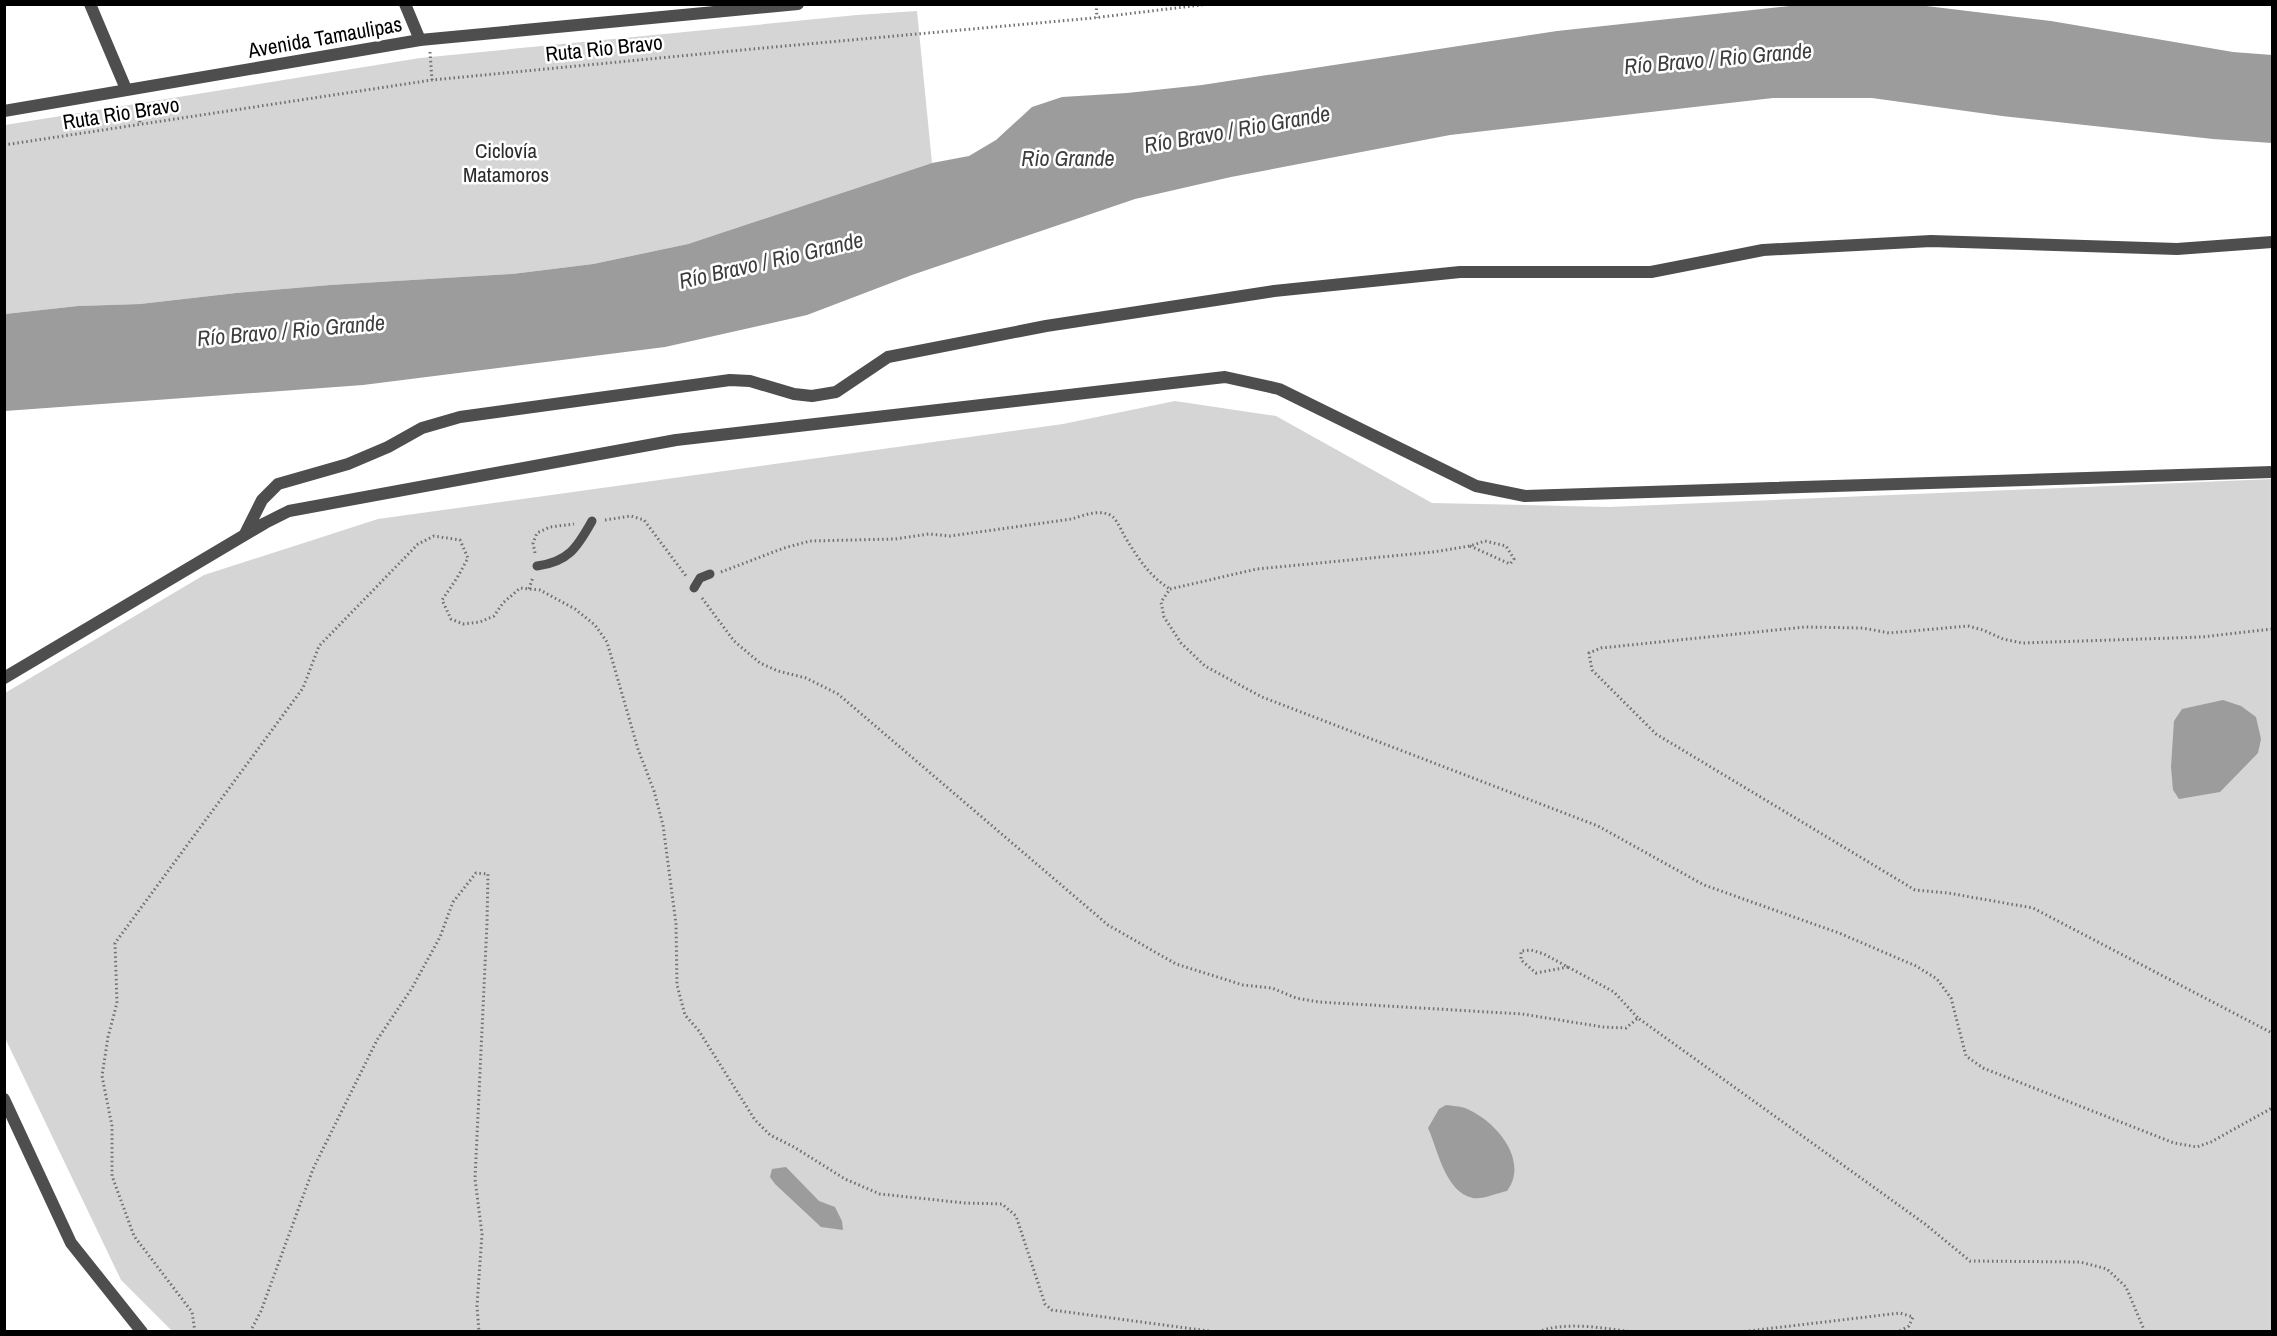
<svg xmlns="http://www.w3.org/2000/svg" width="2277" height="1336" font-family="'Archivo Narrow',sans-serif">
	<rect width="100%" height="100%" fill="#fff"/>
	<path fill="#d5d5d5" d="M 917,11 L 932,163 L 688,244 L 593,264 L 512,274 L 330,285 L 236,293 L 140,304 L 78,306 L 5,314 L 5,125 L 420,58 L 857,15 Z
		M 1175,401 L 1276,416 L 1432,503 L 1609,507 L 2272,479 L 2272,1331 L 172,1331 L 121,1280 L 5,1038 L 5,693 L 204,575 L 378,519 L 1063,424 Z"/>
	<path fill="#9c9c9c" d="M 1809,4 L 1918,5 L 2051,21 L 2233,52 L 2272,55 L 2272,143 L 2213,139 L 2002,116 L 1872,98 L 1773,98 L 1450,135 L 1231,177 L 1135,199 L 912,275 L 807,315 L 665,347 L 363,385 L 5,411 L 5,314 L 78,306 L 140,304 L 236,293 L 330,285 L 512,274 L 593,264 L 688,244 L 932,163 L 969,156 L 996,140 L 1032,107 L 1062,97 L 1127,93 L 1202,85 L 1557,31 Z
		M 2223,700 L 2241,706 L 2256,717 L 2261,739 L 2258,753 L 2220,792 L 2179,799 L 2173,790 L 2171,767 L 2174,721 L 2182,709 Z
		M 1446,1105 C 1452,1106 1459,1106 1465,1108 C 1495,1120 1530,1160 1507,1191 C 1497,1193 1482,1200 1473,1198 C 1445,1192 1438,1150 1428,1128 L 1439,1109 Z
		M 786,1167 L 819,1201 L 835,1207 L 842,1221 L 843,1230 L 821,1227 L 775,1184 L 770,1177 L 772,1169 Z"/>
	<g fill="none" stroke-linecap="round" stroke-linejoin="round">
		<path stroke="#707070" stroke-width="3" stroke-dasharray="1.5 3" stroke-linecap="butt" d="M 1096,4 L 1097,18
			M 430,52 L 432,80
			M 138,103 L 140,125
			M 4,145 L 432,80 L 763,48 L 1093,18 L 1209,4
			M 605,520 L 631,516 L 644,520 L 686,576
			M 1470,546 L 1510,564 L 1514,559 L 1506,546 L 1485,541 L 1470,546 L 1433,552 L 1257,569 L 1170,589 L 1161,602 L 1164,617 L 1181,643 L 1205,666 L 1262,697 L 1598,826 L 1704,885 L 1839,933 L 1916,966 L 1937,979 L 1951,998 L 1966,1056 L 1983,1068 L 2174,1143 L 2197,1147 L 2211,1142 L 2272,1108
			M 535,553 L 533,543 L 537,533 L 550,527 L 574,524
			M 721,572 L 784,548 L 810,541 L 895,539 L 929,534 L 950,536 L 1072,519 C 1084,515 1102,508 1113,517 C 1118,522 1122,532 1125,537 C 1138,558 1149,576 1170,589
			M 529,589 L 533,577
			M 702,598 L 734,641 L 760,663 L 778,671 L 806,678 L 838,694 L 1108,925 L 1176,964 L 1243,985 L 1272,988 L 1296,998 L 1319,1002 L 1522,1014 L 1603,1027 L 1626,1028 L 1638,1018 L 1925,1224 L 1970,1261 L 2080,1262 L 2107,1269 L 2126,1287 L 2145,1332
			M 2272,629 L 2202,637 L 2022,643 L 2003,639 L 1983,630 L 1968,626 L 1889,633 L 1863,628 L 1805,627 L 1601,648 L 1589,653 L 1592,670 L 1656,734 L 1915,890 L 1948,893 L 2033,908 L 2272,1033
			M 1568,967 L 1536,973 L 1521,960 L 1521,951 L 1531,950 L 1544,954 L 1614,992 L 1638,1018
			M 195,1332 L 192,1312 L 134,1236 L 112,1176 L 112,1126 L 102,1076 L 108,1037 L 117,1003 L 115,943 L 303,688 L 319,646 L 418,544 L 434,536 L 460,540 L 468,558 L 457,578 L 442,600 L 451,619 L 463,624 L 480,622 L 494,616 L 503,603 L 520,588 L 540,590 L 575,609 L 595,625 L 607,642 L 638,749 L 654,791 L 663,825 L 676,924 L 677,985 L 685,1015 L 699,1031 L 755,1120 L 770,1135 L 794,1147 L 845,1179 L 880,1194 L 965,1203 L 1002,1204 L 1016,1216 L 1045,1304 L 1052,1310 L 1216,1332
			M 250,1332 L 261,1311 L 313,1169 L 377,1040 L 412,988 L 440,937 L 453,902 L 476,873 L 488,874 L 487,923 L 475,1179 L 482,1234 L 477,1306 L 479,1332
			M 1538,1332 C 1564,1321 1604,1328 1632,1332
			M 1740,1332 L 1900,1313 L 1913,1317 L 1909,1326 L 1898,1332"/>
		<path stroke="#4e4e4e" stroke-width="9" d="M 537,566 C 568,562 577,548 592,521
			M 694,588 L 700,578 L 710,574"/>
		<path stroke="#4e4e4e" stroke-width="12" d="M 405,4 L 420,40
			M 245,534 L 262,500 L 278,484 L 348,464 L 388,447 L 422,428 L 460,417 L 730,380 L 750,381 L 794,394 L 812,396 L 836,392 L 888,357 L 1046,326 L 1274,291 L 1460,272 L 1651,272 L 1763,250 L 1931,241 L 2177,249 L 2272,242
			M 4,678 L 265,523 L 289,511 L 676,440 L 1225,377 L 1279,389 L 1476,486 L 1525,496 L 2272,472
			M 4,1099 L 71,1243 L 142,1332"/>
		<path stroke="#4e4e4e" stroke-width="12" d="M 90,4 L 126,89
			M 4,111 L 420,40 L 798,4"/>
	</g>
	<g text-anchor="middle" dominant-baseline="central" stroke-width="5" stroke-linejoin="round" paint-order="stroke">
		<g font-size="21" fill="#000" stroke="#fff">
			<text transform="translate(325 37) rotate(-10)">Avenida Tamaulipas</text>
			<text transform="translate(604 48) rotate(-6)">Ruta Rio Bravo</text>
			<text transform="translate(121 113) rotate(-9)">Ruta Rio Bravo</text>
		</g>
		<g font-size="21" fill="#2c2c2c" stroke="#fff">
			<text x="506" y="150">Ciclovía<tspan x="506" dy="24">Matamoros</tspan></text>
		</g>
		<g font-size="22" font-style="italic" fill="#3d3d3d" stroke="#fff">
			<text transform="translate(1718 58) rotate(-5)">Río Bravo / Rio Grande</text>
			<text transform="translate(1237 129) rotate(-10)">Río Bravo / Rio Grande</text>
			<text x="1068" y="158">Rio Grande</text>
			<text transform="translate(771 260) rotate(-13)">Río Bravo / Rio Grande</text>
			<text transform="translate(291 330) rotate(-5)">Río Bravo / Rio Grande</text>
		</g>
	</g>
	<rect width="2277" height="1336" fill="none" stroke="#000000" stroke-width="12"/>
</svg>
